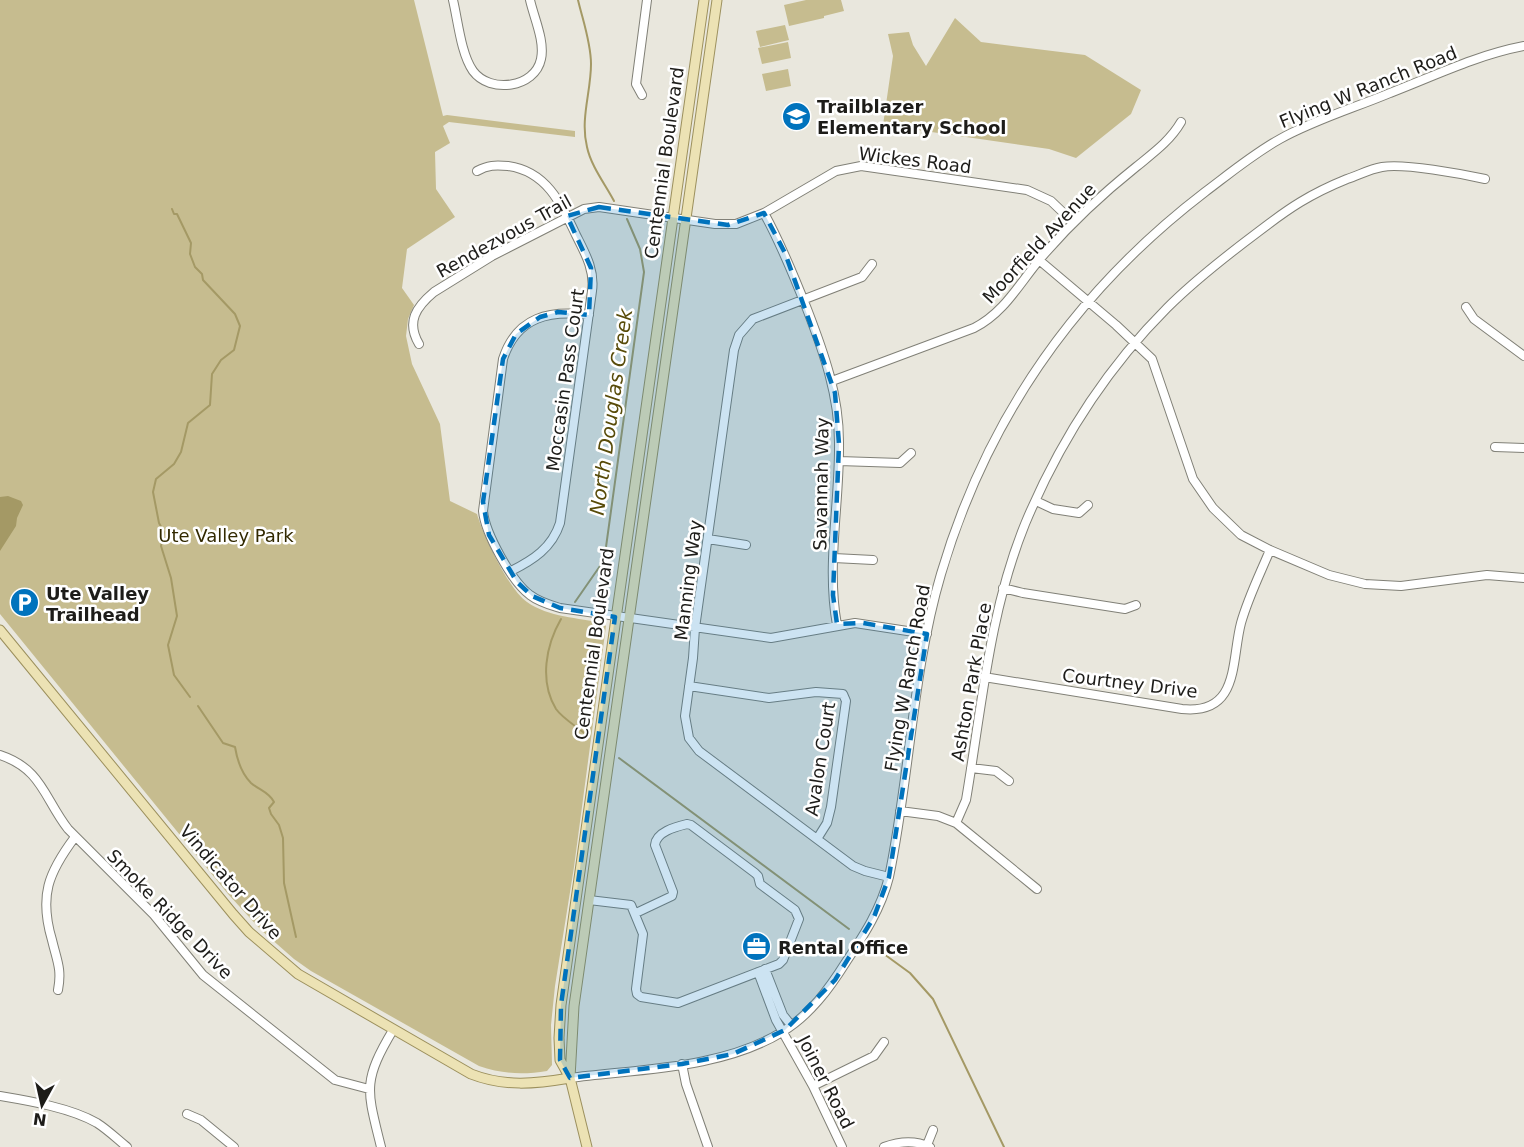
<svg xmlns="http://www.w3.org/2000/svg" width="1524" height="1147" font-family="'DejaVu Sans',sans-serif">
	<rect width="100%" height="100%" fill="#e9e7dd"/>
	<path fill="#c6bc8f" d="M 0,0 L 414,0 L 443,116 L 447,115 L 575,131 L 575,137 L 449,122 L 443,126 L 450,143 L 435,152 L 436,189 L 455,217 L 407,249 L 402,288 L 414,305 L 408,319 L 406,336 L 412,364 L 440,424 L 450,501 L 477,514 C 483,535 509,590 527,602 C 548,617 579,618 603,623 L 606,626 L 574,867 L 555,986 L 551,1025 L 552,1065 L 547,1071 C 523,1075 502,1074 479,1066 L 311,971 L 294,959 L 261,930 L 228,894 L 0,614 Z
		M 806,0 L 841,0 L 844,11 L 824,16 L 824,18 L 789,26 L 784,5 Z
		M 955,18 L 981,42 L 1085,55 L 1141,90 L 1131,114 L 1076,158 L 1049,149 L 883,125 L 893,56 L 888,34 L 909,32 L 913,45 L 926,66 Z
		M 785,25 L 789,40 L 760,47 L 756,31 Z
		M 788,42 L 791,58 L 762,64 L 758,48 Z
		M 788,69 L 791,86 L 766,91 L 762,74 Z"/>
	<path fill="#a49965" d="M 8,496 L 21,501 L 23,505 L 17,518 L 16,526 L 0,551 L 0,497 Z"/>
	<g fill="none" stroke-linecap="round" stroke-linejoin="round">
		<path stroke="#a49965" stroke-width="2" d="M 578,0 C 583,21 591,43 591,64 C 591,92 580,119 587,147 C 591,166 605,184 614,201
			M 172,209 L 174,214 L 177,214 L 191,243 L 190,254 L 195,267 L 202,274 L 203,280 L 235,314 L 240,326 L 234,350 L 221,360 L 212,374 L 210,405 L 188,423 L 181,452 L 174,464 L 156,479 L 153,492 L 159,523 L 164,532 L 161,546 L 171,578 L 177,616 L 168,645 L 174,675 L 190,697
			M 575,602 L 600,566 L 606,547 L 644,272 L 640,249 L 627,219
			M 561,619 C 546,645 539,681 556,709 C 563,719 579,728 588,736
			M 198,706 L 223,743 L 235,747 C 237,759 241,773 251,783 C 259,790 269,792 274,802 L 269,808 L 271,814 L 279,825 L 283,838 L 284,883 L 296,937
			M 619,758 L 849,929
			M 873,946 L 910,973 L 933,999 L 1004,1147"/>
		<defs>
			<path id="minor" d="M 453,0 C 458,21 461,54 473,71 C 490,94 535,88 541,59 C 545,41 534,18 530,0
				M 642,95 L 636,84 L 647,0
				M 477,171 C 488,165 495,165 508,166 C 546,171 561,203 576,235 C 585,253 595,270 592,291 L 560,523 C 552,548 533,560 511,571
				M 764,213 C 781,244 794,276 807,309 C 824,353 839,395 839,442 C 840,503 826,565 837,625
				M 1039,260 L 1116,325 L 1152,359 L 1193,479 L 1213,508 L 1241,535 L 1270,550 L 1329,575 L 1365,584 L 1401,586 L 1487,575 L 1524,578
				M 872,264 L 862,277 L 753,319 L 739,335 L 734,350 L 695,628 L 693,658 L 685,716 L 689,738 L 699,751 L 853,866 L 865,871 L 889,877
				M 1466,307 L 1474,319 L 1524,356
				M 589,315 C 550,310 517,316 503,359 L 483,511 C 485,533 512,582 530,595 C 539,602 550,605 560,608 L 771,638 L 855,623 L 927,634
				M 419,344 C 406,322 416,307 434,292 L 492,256 L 584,209 L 599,207 L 715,224 L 736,224 L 764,213 L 836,171 L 861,166 L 1027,190 L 1051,201 L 1073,222
				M 832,381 L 974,328 C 1004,313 1019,284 1040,259 C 1069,225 1101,195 1136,167 C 1153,153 1170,141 1181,122
				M 1495,447 L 1524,448
				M 839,461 L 900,463 L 911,453
				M 1036,501 L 1053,509 L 1079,513 L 1088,505
				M 708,539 L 746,545
				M 834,558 L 873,560
				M 1003,588 L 1023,593 L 1125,609 L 1136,605
				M 984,677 L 1182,709 C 1240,715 1231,661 1241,623 C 1248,598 1260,574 1270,550
				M 689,686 L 769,698 L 816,692 L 843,694 L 846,701 L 831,807 L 827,823 L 817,839
				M 0,755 C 42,769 44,798 68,829 L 154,915 L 203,975 L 335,1080 L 369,1089
				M 971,768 L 996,771 L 1009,781
				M 900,811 L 938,816 L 956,823 L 1037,889
				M 956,823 L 966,800 C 982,706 989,613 1025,524 C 1058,445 1106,369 1167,308 C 1195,280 1226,256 1258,232 C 1289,208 1310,194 1347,179 C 1359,175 1370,169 1382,167 C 1404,163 1462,174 1485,179
				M 589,900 L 631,905 L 643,934 L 636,989 L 637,994 L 641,997 L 678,1003 L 779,964 L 783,960 L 799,919 L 795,910 L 760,884 L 758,876 L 755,873 L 691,825 L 687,824 C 675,827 656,832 655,845 L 673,892 L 672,896 L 636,913
				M 765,969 L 783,1015 L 791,1025
				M 758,972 L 776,1020 L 813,1086 L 842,1147
				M 58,990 C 62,969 57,961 52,940 C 39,896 48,873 75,837
				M 682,1064 L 686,1084 L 708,1147
				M 570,1078 C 638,1069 722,1069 782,1032 C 810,1015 829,989 846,962 C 864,935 881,909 889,877 C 910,777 912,672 941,574 C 987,418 1077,290 1205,192 C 1229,174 1253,154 1280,139 C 1314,120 1354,108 1390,93 C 1434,76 1477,55 1524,46
				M 813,1086 L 874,1056 L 884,1042
				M 0,1096 C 30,1101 71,1108 97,1123 C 108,1130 117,1139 127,1147
				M 187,1114 L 201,1120 L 234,1147
				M 927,1145 L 933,1130
				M 381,1147 C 367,1090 362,1082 393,1030
				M 884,1147 C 900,1141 915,1140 930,1147"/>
			<path id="major" d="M 0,630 L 233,914 L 249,932 L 298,974 L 471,1074 C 504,1087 535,1084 570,1078
				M 570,1078 L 574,1006 L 717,0
				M 587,1147 L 570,1078 L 560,1060 L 559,1038 L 561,1005 L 704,0"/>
		</defs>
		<use href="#minor" stroke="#818077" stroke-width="10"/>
		<use href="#major" stroke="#9c905d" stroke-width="11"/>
		<use href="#minor" stroke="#fff" stroke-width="8"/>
		<use href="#major" stroke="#ece2b4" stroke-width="9"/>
	</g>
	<path fill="#0073bd" fill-opacity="0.2" stroke="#0073bd" stroke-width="4.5" stroke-dasharray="12 8" stroke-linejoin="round" d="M 599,207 L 728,225 L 764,213 L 785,253 L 835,393 L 839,444 L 833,595 L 837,624 L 863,623 L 927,634 L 889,877 L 874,917 L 835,980 L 785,1030 L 733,1054 L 682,1064 L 570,1078 L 560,1060 L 561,1005 L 615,617 L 560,608 L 532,596 L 517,582 L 489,535 L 483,502 L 503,359 L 516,334 L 540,317 L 558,312 L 589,315 L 591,268 L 567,216 Z"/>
	<defs>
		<symbol id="school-disc" viewBox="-11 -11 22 22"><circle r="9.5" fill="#0073bd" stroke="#fff"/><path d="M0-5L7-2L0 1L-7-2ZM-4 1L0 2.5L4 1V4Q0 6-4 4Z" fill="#fff"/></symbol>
		<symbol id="parking-disc" viewBox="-11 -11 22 22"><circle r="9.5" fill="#0073bd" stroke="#fff"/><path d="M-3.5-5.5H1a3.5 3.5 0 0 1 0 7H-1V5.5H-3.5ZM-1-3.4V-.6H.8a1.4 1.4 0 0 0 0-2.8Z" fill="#fff"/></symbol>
		<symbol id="office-disc" viewBox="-11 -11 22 22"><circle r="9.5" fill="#0073bd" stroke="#fff"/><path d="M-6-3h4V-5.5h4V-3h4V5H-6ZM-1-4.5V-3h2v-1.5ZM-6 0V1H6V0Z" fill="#fff"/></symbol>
	</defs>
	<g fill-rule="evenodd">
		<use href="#school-disc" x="780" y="100" width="33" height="33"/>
		<use href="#parking-disc" x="8" y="586" width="33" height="33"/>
		<use href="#office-disc" x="740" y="930" width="33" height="33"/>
	</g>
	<g text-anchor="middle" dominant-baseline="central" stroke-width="5" stroke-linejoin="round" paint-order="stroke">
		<g font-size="18" fill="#1d1c19" stroke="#fff">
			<text transform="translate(1368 87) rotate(-22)">Flying W Ranch Road</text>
			<text transform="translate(915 160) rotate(7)">Wickes Road</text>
			<text transform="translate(664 163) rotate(-82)">Centennial Boulevard</text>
			<text transform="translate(504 236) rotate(-29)">Rendezvous Trail</text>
			<text transform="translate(1039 243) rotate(-47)">Moorfield Avenue</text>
			<text transform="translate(565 380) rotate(-82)">Moccasin Pass Court</text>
			<text transform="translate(821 484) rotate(-89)">Savannah Way</text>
			<text transform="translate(688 580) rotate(-83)">Manning Way</text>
			<text transform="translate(594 644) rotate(-82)">Centennial Boulevard</text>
			<text transform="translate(907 678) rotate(-80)">Flying W Ranch Road</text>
			<text transform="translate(971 682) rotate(-80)">Ashton Park Place</text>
			<text transform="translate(1130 683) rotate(7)">Courtney Drive</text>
			<text transform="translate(820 759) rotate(-81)">Avalon Court</text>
			<text transform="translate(231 882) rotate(49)">Vindicator Drive</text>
			<text transform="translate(170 914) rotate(46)">Smoke Ridge Drive</text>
			<text transform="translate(826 1082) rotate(63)">Joiner Road</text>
		</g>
		<g font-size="18" font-weight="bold" fill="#1d1c19" stroke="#fff" text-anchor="start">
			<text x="817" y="106">Trailblazer<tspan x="817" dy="21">Elementary School</tspan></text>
			<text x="46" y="593">Ute Valley<tspan x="46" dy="21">Trailhead</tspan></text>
			<text x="778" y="947">Rental Office</text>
		</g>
		<g font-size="18" fill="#322900" stroke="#fff">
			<text x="226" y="535">Ute Valley Park</text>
		</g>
		<g font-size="20" font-style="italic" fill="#584b09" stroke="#fff">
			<text transform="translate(611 412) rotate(-82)">North Douglas Creek</text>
		</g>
	</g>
	<g transform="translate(42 1105) rotate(188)" stroke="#ffffff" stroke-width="4.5" paint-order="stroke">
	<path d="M0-4.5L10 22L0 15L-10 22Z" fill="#1d1c19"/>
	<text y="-9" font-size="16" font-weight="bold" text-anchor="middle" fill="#1d1c19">N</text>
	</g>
</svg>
